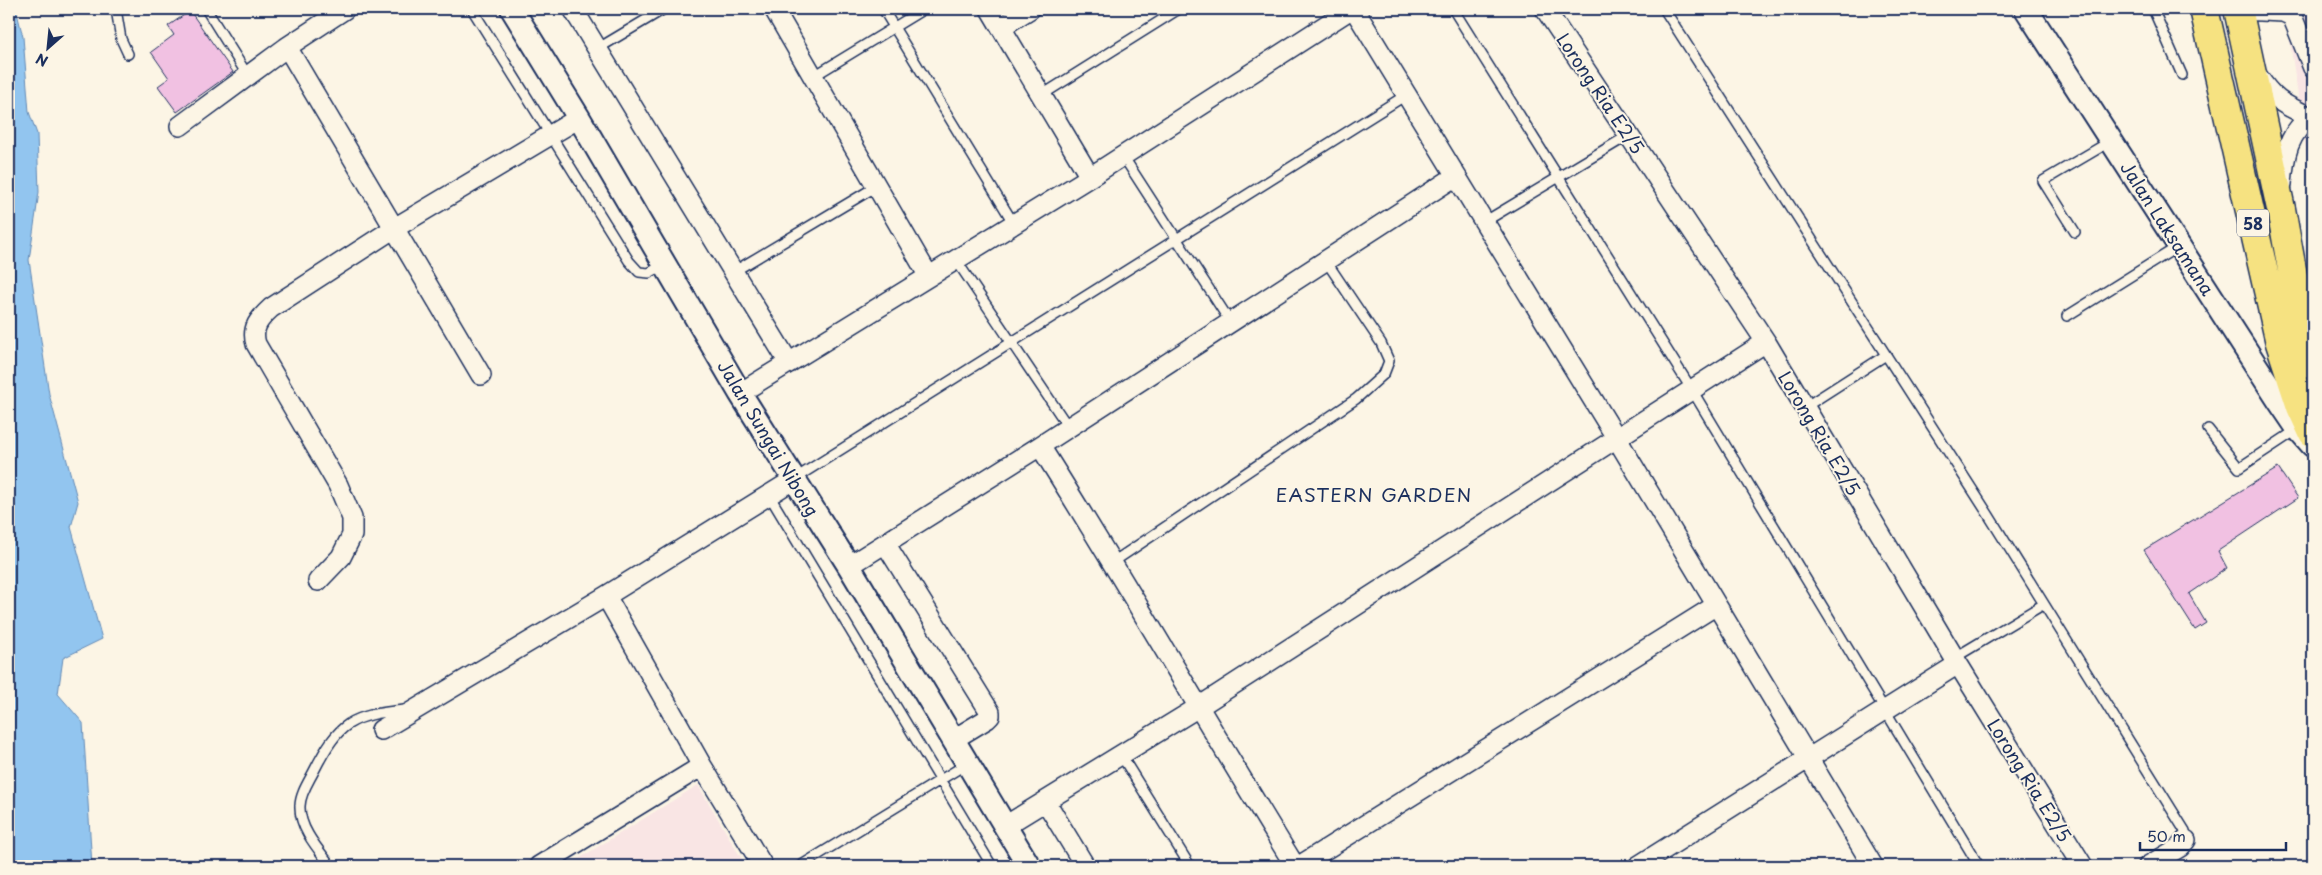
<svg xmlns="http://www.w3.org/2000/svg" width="2322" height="875" font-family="'Playpen Sans',sans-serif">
	<rect width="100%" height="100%" fill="#fcf5e5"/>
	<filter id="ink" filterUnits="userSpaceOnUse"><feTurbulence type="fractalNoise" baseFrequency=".02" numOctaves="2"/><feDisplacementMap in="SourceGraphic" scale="10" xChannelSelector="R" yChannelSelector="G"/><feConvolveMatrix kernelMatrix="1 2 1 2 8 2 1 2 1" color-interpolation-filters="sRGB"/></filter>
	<g filter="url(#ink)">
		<path fill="#f9e5e4" d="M 2285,9 L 2313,9 L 2313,196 Z
			M 698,785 L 746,866 L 567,866 Z"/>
		<path fill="#92c5ef" stroke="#6289b5" d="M 9,9 L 16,9 L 23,37 L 29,112 L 37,134 L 39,192 L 29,260 L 49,394 L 78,502 L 71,527 L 102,639 L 63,658 L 58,694 L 83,723 L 92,866 L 9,866 Z"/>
		<path fill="#f1c1e2" stroke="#1b2f5e" d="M 190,11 L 233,72 L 177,112 L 158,86 L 169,78 L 151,52 L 174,35 L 168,26 Z
			M 2278,468 L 2298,498 L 2218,551 L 2227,568 L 2189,594 L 2206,623 L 2195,630 L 2144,550 Z"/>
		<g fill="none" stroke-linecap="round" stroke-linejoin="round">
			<defs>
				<path id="service" d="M 116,9 L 121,39 L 128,54
					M 206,9 L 248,76
					M 472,9 L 629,261 L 639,272 L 649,273 L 665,264
					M 883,9 L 1014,224
					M 1453,9 L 1692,390 L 1979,866
					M 1664,9 L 1988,514 L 2185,831 L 2186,840
					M 2153,9 L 2182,75
					M 597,49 L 664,9
					M 814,76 L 924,9
					M 1042,95 L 1179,9
					M 1123,156 L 1231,323
					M 1484,222 L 1629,135
					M 2075,232 L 2043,181 L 2111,141
					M 956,260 L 1069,428
					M 733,272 L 877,186
					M 2067,316 L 2179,246
					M 1805,407 L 1886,355
					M 2208,429 L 2239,468 L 2298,429
					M 794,479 L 1406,95
					M 769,495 L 992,866
					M 1113,562 L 1356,399 L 1384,374 L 1389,361 L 1381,343 L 1326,261
					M 1954,658 L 2044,604
					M 1121,755 L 1190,866
					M 331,866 C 318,849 299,828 300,806 C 300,794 309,781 314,771 C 339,722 351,715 405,710
					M 800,866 L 968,763"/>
				<path id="minor" d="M 573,9 L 789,363
					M 774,9 L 928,275
					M 990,9 L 1090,177
					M 1354,9 L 1617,439 L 1873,866
					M 1545,9 L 1766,342 L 1958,664 L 2083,866
					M 2239,10 L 2283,12 L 2292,16 L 2313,68
					M 1001,27 L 1030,9
					M 287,47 L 481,375
					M 2257,75 C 2274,101 2283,104 2310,117
					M 180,126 L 287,47 L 345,9
					M 2282,184 C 2284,157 2288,131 2313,116
					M 740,393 L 1090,177 L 1351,9
					M 1040,446 C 1128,585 1209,727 1295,866
					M 885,543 L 990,712 L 990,716 L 987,719 L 954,739
					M 849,566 L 1040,446 L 1456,176
					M 318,581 L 341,557 L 352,535 L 352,518 L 338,485 L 256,344 C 251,328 259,319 271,308 L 393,229 L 579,118
					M 606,596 L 702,766 L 763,866
					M 381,730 L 606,596 L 793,480
					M 1046,802 L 1085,866
					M 1005,826 L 1197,708 L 1766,342
					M 539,866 L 702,766
					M 1299,866 L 1715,606
					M 1638,866 L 1958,664
					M 2148,866 L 2180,847 L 2186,840"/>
				<path id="tertiary" d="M 512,9 L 579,118 L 740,393 L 849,566 L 1029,866
					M 2026,9 L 2279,401 L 2298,429 L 2312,445"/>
				<path id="trunk" d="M 2204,9 L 2280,343 L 2301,407 L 2313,433
					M 2238,9 L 2281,209 L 2301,319 L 2313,365"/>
			</defs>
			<use href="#service" stroke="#1b2f5e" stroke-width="12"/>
			<use href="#minor" stroke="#1b2f5e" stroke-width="22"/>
			<use href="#tertiary" stroke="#1b2f5e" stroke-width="26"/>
			<use href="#trunk" stroke="#1b2f5e" stroke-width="31"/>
			<use href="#service" stroke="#fcf5e5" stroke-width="9"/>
			<use href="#minor" stroke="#fcf5e5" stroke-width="19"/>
			<use href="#tertiary" stroke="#fcf5e5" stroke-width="22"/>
			<use href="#trunk" stroke="#f6e281" stroke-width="28"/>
		</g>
	</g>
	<g text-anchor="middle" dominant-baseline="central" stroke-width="4" stroke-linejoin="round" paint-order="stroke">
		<rect fill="#fcf5e5" stroke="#5e6a86" stroke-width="1" x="2237" y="209.5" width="32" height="27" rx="4"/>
		<g font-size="16" font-weight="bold" fill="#1b2f5e">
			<text x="2253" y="223">58</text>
		</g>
		<g font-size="18" fill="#1b2f5e" stroke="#fcf5e5">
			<text transform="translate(1601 93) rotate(56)">Lorong Ria E2/5</text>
			<text transform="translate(2168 228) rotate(57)">Jalan Laksamana</text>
			<text transform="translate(1820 433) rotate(59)">Lorong Ria E2/5</text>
			<text transform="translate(769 438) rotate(59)">Jalan Sungai Nibong</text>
			<text transform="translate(2030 780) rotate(58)">Lorong Ria E2/5</text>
		</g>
		<g font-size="19" letter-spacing="1" fill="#1b2f5e" stroke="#fcf5e5">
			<text x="1374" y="494">EASTERN GARDEN</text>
		</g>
	</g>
	<rect width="2322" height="875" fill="none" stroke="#fcf5e5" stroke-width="30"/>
	<rect x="15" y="15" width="2292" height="845" fill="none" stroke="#1b2f5e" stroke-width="2" filter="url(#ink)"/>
	<g transform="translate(48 48) rotate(207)" stroke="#fcf5e5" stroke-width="4" paint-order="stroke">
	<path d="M0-4L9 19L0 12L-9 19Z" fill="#1b2f5e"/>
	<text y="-8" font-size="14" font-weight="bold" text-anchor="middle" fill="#1b2f5e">N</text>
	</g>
	<path d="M2140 842v8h146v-8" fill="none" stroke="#1b2f5e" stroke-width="2.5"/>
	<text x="2147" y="842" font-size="15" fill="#1b2f5e" stroke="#fcf5e5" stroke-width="4" paint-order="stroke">50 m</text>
</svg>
